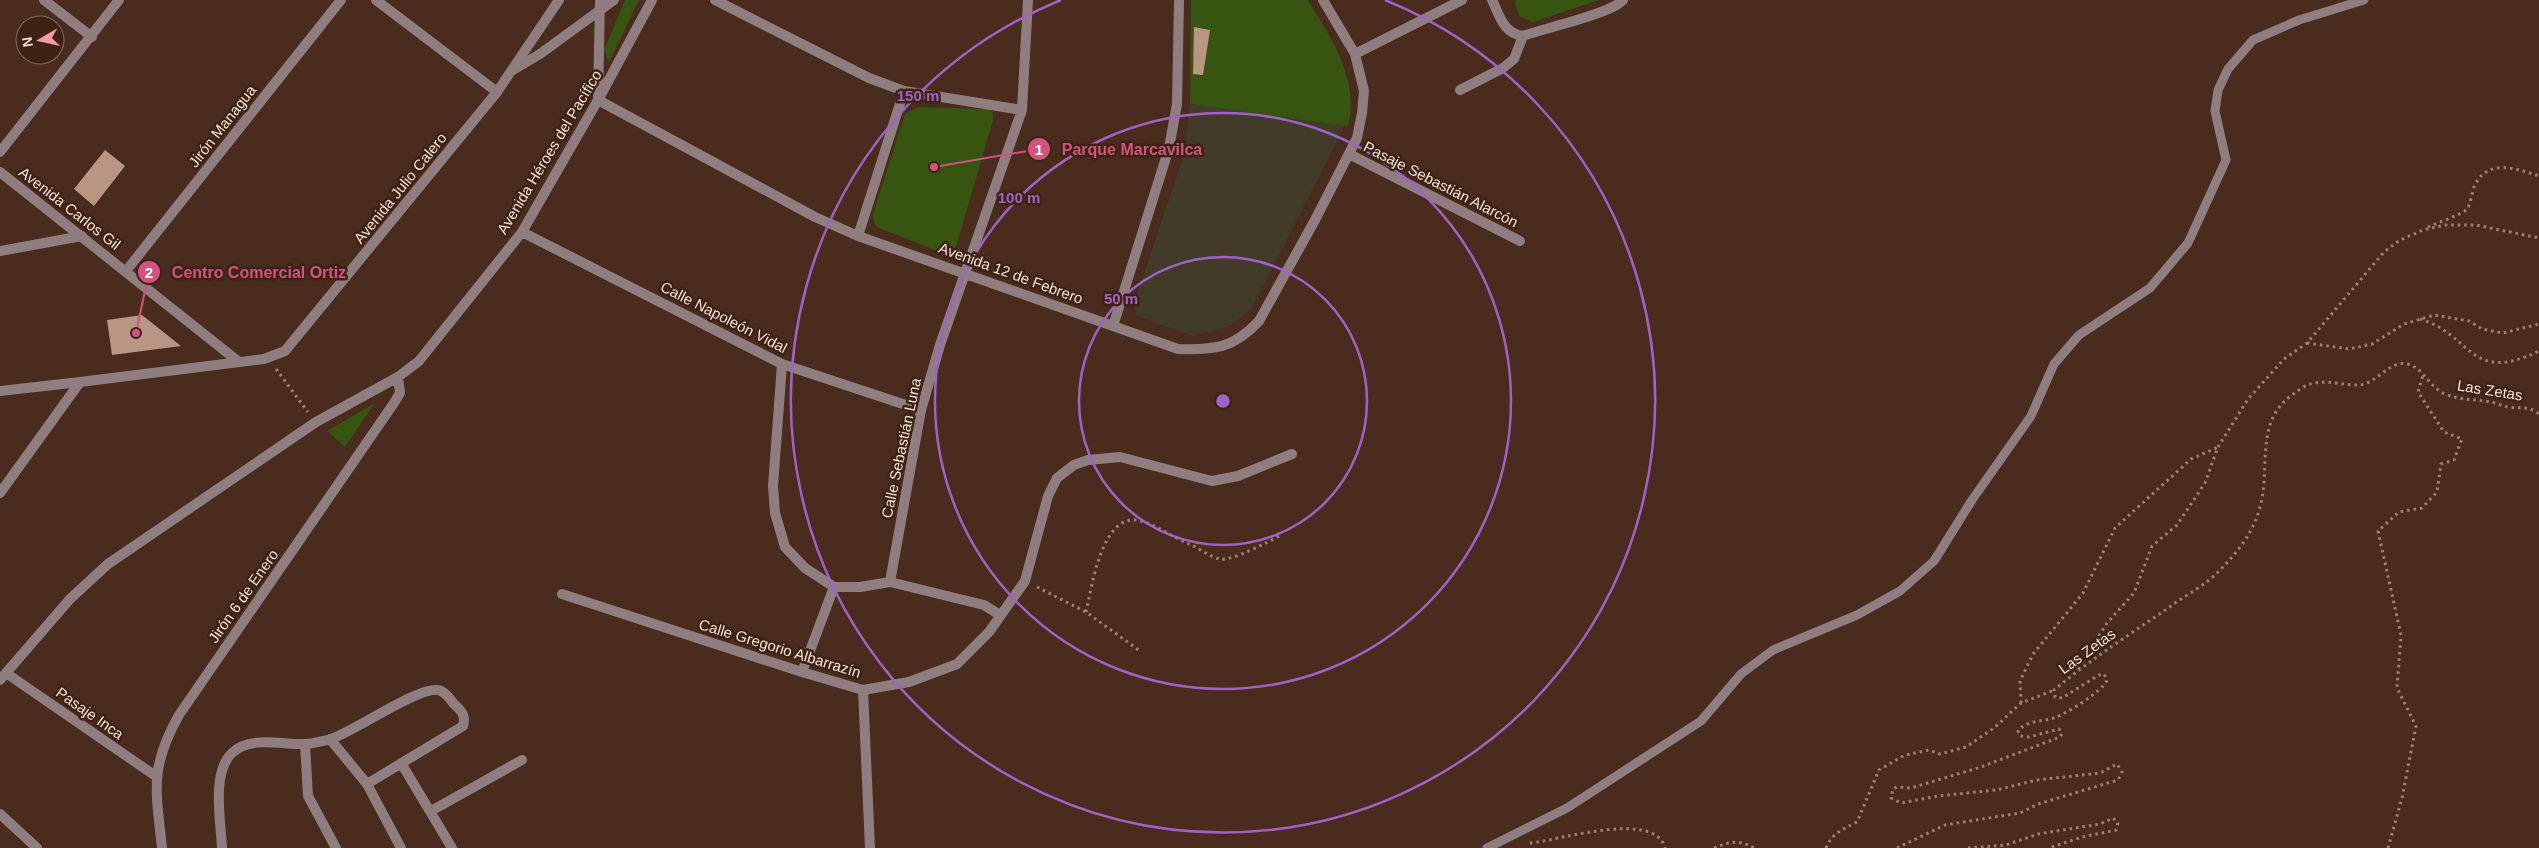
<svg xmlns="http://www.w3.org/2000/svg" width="2539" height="848" font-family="Arial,sans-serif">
	<rect width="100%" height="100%" fill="#492c1d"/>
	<path fill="#433b2a" d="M 1190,104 L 1345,125 L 1251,310 L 1229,326 L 1194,336 L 1136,316 L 1134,303 L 1183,158 Z"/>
	<path fill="#375410" d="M 625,0 L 639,0 L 609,62 L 604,50 Z
		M 1191,0 L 1308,0 C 1331,38 1360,80 1348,126 L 1190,104 Z
		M 1516,0 L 1599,0 L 1533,22 L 1520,17 L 1515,4 Z
		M 918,107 L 988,109 L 993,113 L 993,120 L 956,247 L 951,252 L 943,253 L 879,228 L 874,223 L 873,214 L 905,114 Z
		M 375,403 L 345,447 L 327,431 Z"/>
	<path fill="#b99584" d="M 1194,27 L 1210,30 L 1203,75 L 1193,74 Z
		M 105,150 L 125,166 L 94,206 L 74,189 Z
		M 142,315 L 181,346 L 112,355 L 107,320 Z"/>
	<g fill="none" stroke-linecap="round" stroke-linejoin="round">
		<path stroke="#9b8376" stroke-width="3" stroke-dasharray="2.5 4" stroke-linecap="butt" d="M 2428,227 C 2437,223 2463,214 2467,209 C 2471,203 2472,193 2474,187 C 2487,158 2515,168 2539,176
			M 2420,319 C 2472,334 2469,385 2539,351
			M 2307,343 L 2349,349 L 2372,344 L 2404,324 L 2434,315 L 2469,321 L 2482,329 L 2503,333 L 2539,324
			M 276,369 L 308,412
			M 1037,587 L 1086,612 L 1140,651
			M 1086,612 C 1092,587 1102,510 1141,521 C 1155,524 1174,538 1189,544 C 1199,548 1210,557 1220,559 C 1233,561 1267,542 1280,536
			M 2078,669 L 2107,623 L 2134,593 L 2152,546 L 2177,525 L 2205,483 L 2218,447 L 2248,399 L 2284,359 L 2307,343 L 2384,252 L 2400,240 L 2423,230 L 2445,225 L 2476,225 L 2539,238
			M 2021,703 L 2020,681 L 2033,654 L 2083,593 L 2115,528 L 2191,459 L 2218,447
			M 1530,843 C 1557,841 1655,809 1665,848
			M 1714,848 C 1729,842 1738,839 1754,848
			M 1826,848 C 1832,833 1843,829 1857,822 L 1879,770 L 1905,755 L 1929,750 L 1940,754 L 1966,747 L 1994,728 L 2021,703 L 2054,690
			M 1897,848 L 1945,825 L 2020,813 L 2038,804 L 2118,780 L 2122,772 L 2117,764 L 2100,773 L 2037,780 L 1996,790 L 1938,796 L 1901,803 L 1891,798 L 1893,789 L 1897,787 L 1911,788 L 1981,767 L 2060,737 L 2062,734 L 2059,729 L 2029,737 L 2020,736 L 2018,731 C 2027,720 2041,722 2054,718 C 2066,714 2103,691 2107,680 L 2104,674 L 2099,675 L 2062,698 L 2055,697 L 2054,690 C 2091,659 2132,633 2171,606 C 2186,595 2204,586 2217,573 C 2236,554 2253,534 2260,507 C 2271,469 2254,422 2292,395 C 2299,390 2306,384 2315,383 C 2330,380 2345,386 2360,385 C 2377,383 2390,360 2407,364 C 2423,367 2430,388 2445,394 C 2460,400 2470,399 2485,401 C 2493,402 2500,405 2507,407 C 2520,409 2528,405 2539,414
			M 1968,848 L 2006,845 L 2038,834 L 2100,824 L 2113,818 L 2118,823 L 2116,830 L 2082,837 L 2049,848
			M 2388,848 L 2402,798 L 2416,726 L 2397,688 L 2401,635 L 2378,531 L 2399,512 L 2422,508 L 2437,492 L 2441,464 L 2454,460 L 2462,439 L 2444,432 L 2418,392 L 2423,375"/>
		<path stroke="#8f7d7f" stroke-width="9" d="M 1487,848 L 1567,808 L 1701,721 L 1741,674 L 1773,650 L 1857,615 L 1900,591 L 1934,561 L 1972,500 L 2031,416 L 2054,364 L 2079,335 L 2150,288 L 2188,243 L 2226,160 L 2215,111 L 2218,90 L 2228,69 L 2253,40 L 2299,20 L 2364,0"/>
		<path stroke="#8f7d7f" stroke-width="10" d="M 44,0 L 92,37
			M 376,0 L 497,92
			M 600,0 L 598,100 L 815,217 L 858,236 L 1178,349 C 1214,350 1233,349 1259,321 L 1315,220 L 1357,138 L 1362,113 L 1364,91 L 1355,54 L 1323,0
			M 715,0 L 869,78 L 904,91 L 1022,110
			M 1492,0 C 1500,16 1503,33 1523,36 C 1545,28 1610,14 1623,0
			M 1355,54 L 1462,0
			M 513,70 L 540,54 L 614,0
			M 1460,90 L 1503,68 L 1514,59 L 1523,36
			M 0,152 L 119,0
			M 1349,154 L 1520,241
			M 522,232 L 782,364 L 921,410
			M 858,236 L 904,91
			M 0,251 L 82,236
			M 126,271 L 341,0
			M 1113,326 L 1169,148 L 1177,104 L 1179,0
			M 782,364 L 773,486 L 775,513 L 785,547 L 805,568 L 834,587 L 860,587 L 890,582
			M 0,391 L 80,382
			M 890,582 L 921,410 L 940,345 L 1022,110 L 1028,0
			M 890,582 L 984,605 L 1000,615
			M 562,594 L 802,672 L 863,690 L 909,682 L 957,664 L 989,632 L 1025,581 L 1048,496 L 1057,478 L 1074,465 L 1088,460 L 1120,457 L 1212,481 L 1238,476 L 1292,454
			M 802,672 L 834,587
			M 6,673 L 157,777
			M 0,680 L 70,599 L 108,564 L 316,422 L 398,377 L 419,361 L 522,232 L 598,100 L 652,0
			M 863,690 L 870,848
			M 330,739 L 367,784 L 401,848
			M 305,744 L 308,796 L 336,848
			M 401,763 L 452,848
			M 431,811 L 522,760
			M 0,814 L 37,848
			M 162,848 C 156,791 149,768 179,715 L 394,403 L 400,393 L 398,377
			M 222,848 C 221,822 211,773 232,753 C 250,735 283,745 305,744 C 313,744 321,741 328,740 C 352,734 423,682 441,691 C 446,693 451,700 454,704 C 462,711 466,716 463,726 L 367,784"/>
		<path stroke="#8f7d7f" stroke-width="10" d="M 0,172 L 239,362
			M 0,493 L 80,382 L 264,359 L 285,351 L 497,92 L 559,0"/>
	</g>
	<g fill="none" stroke="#9f62c6" stroke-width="2.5">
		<circle cx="1223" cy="401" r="144"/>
		<circle cx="1223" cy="401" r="288"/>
		<path d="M1385 0A432 432 0 1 1 1061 0"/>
	</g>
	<g text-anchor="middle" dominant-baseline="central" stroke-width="5" stroke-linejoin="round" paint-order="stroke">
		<g font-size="15" fill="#f3e0d7" stroke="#3e2213">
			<text transform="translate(222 126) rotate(-52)">Jirón Managua</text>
			<text transform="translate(549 152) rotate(-59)">Avenida Héroes del Pacífico</text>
			<text transform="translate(1441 184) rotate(27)">Pasaje Sebastián Alarcón</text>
			<text transform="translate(400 188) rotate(-51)">Avenida Julio Calero</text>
			<text transform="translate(70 208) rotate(38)">Avenida Carlos Gil</text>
			<text transform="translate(1011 273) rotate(20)">Avenida 12 de Febrero</text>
			<text transform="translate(724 317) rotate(27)">Calle Napoleón Vidal</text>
			<text transform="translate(2490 390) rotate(9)">Las Zetas</text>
			<text transform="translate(901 448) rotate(-78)">Calle Sebastián Luna</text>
			<text transform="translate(243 596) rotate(-55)">Jirón 6 de Enero</text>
			<text transform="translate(780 648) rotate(17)">Calle Gregorio Albarrazín</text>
			<text transform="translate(2087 651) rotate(-36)">Las Zetas</text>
			<text transform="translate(90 713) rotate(35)">Pasaje Inca</text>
		</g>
	</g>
	<circle cx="1223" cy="401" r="8" fill="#9f62c6" stroke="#3e2213" stroke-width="2.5"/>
	<g font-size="15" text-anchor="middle" font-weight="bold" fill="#9f62c6" stroke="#3e2213" stroke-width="5" stroke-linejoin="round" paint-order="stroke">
		<text x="918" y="101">150 m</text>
		<text x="1019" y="203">100 m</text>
		<text x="1121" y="304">50 m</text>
	</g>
	<path fill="none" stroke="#d15480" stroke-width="2" d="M934 167L1039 149M136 333L149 272"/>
	<g fill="#d15480" stroke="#3e2213" stroke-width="2">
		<circle cx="934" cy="167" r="5"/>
		<circle cx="136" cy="333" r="5"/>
		<circle cx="1039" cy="149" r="12"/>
		<circle cx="149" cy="272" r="12"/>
	</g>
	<g font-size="15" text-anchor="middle" font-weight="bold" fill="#fff">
		<text x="1039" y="155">1</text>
		<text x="149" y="278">2</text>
	</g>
	<g font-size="16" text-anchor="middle" font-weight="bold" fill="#d15480" stroke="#3e2213" stroke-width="5" stroke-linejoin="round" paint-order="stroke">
		<text x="1132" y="155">Parque Marcavilca</text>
		<text x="259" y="278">Centro Comercial Ortiz</text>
	</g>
	<g transform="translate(40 40) rotate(261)"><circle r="24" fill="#3e2213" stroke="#866e61"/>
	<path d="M0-4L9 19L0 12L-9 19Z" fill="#f49aa4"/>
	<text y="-8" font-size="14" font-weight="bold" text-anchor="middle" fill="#f3e0d7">N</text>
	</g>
</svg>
